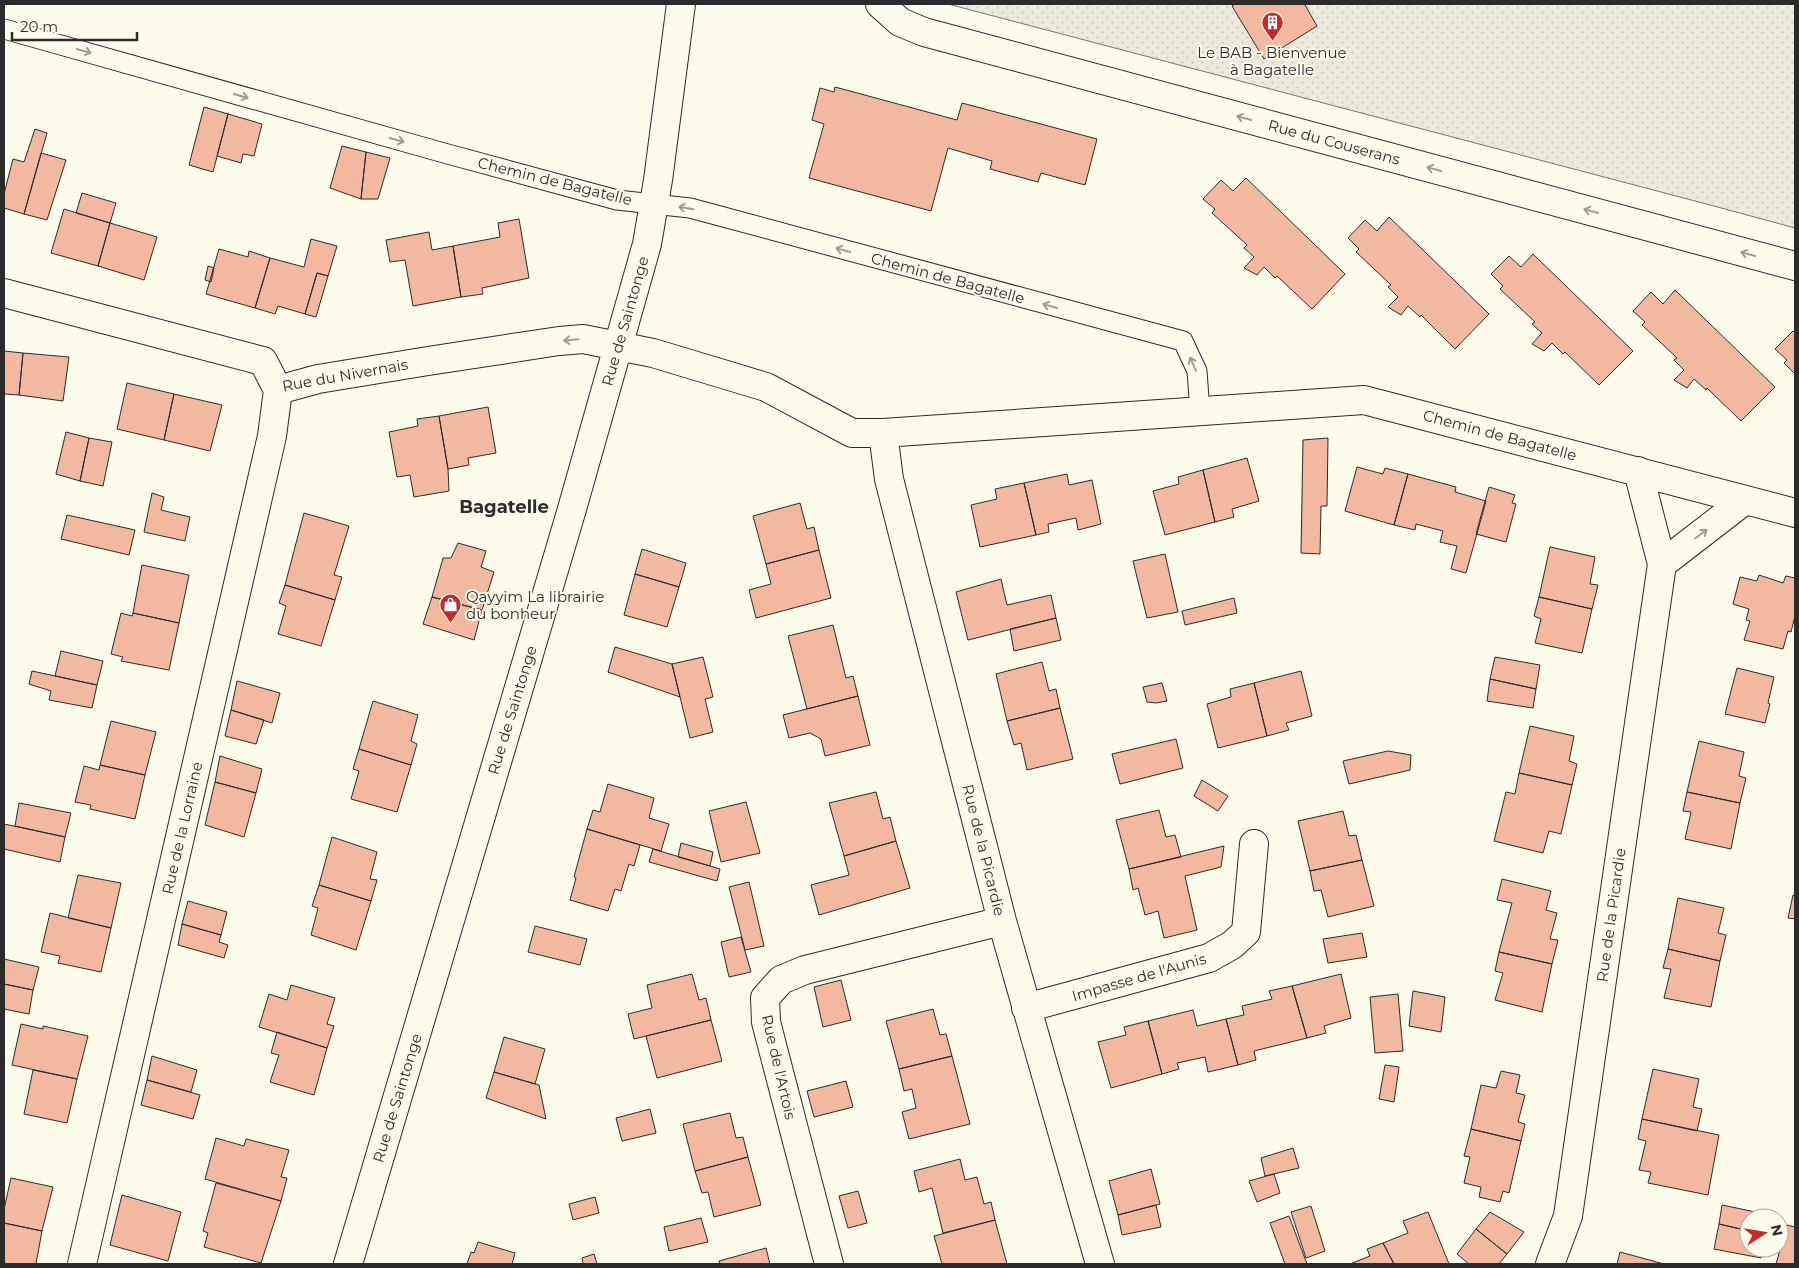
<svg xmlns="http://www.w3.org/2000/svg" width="1799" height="1268" font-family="Montserrat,sans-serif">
	<defs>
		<pattern id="grass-dots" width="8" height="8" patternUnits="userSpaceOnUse" patternTransform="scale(1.25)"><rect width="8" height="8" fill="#ecebdb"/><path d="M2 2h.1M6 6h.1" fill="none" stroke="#cbcabc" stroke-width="1.8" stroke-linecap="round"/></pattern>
	</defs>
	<rect width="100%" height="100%" fill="#fdfbea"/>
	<path fill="url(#grass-dots)" stroke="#74746e" d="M 948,4 L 1795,4 L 1795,228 L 1714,206 Z"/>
	<path fill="#f2b8a0" stroke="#2b2b2b" d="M 1235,4 L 1308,4 L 1305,5 L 1317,26 L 1264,59 L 1232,6 Z
		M 835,87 L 957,120 L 962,103 L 1097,139 L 1085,185 L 1041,173 L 1038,182 L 990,169 L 992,161 L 948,148 L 931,211 L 809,178 L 824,124 L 812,120 L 820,88 L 834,92 Z
		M 204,107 L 228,114 L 213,172 L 189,165 Z
		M 228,114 L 262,124 L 254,156 L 243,154 L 241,163 L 217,156 Z
		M 35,129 L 47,133 L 24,214 L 4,208 L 4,194 L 13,159 L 24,162 Z
		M 342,146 L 366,152 L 361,199 L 330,188 Z
		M 366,152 L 390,158 L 378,199 L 361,199 Z
		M 41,153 L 66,160 L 47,220 L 24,214 Z
		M 1246,178 L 1345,274 L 1312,309 L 1277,276 L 1275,278 L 1264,267 L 1257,275 L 1244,268 L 1254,257 L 1244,248 L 1247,245 L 1212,213 L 1215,209 L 1203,199 L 1221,180 L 1233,191 Z
		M 82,193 L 116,203 L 110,223 L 76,213 Z
		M 64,209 L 110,223 L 98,266 L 51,253 Z
		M 1389,217 L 1489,314 L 1455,349 L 1421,315 L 1420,317 L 1408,306 L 1401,315 L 1388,307 L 1398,297 L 1388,287 L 1391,285 L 1356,252 L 1359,249 L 1348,238 L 1365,220 L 1377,231 Z
		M 519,219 L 529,278 L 482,288 L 483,294 L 461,297 L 453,246 L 500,237 L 498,223 Z
		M 110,223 L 157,237 L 144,280 L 98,266 Z
		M 429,232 L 432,250 L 453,246 L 461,297 L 413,306 L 405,260 L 390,262 L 386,240 Z
		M 311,239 L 337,246 L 328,276 L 317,273 L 305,314 L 278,306 L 275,314 L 255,308 L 270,258 L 304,267 Z
		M 219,249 L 248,257 L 249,251 L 270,258 L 255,308 L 206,294 Z
		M 1533,254 L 1633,351 L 1599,385 L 1565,352 L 1563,354 L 1552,343 L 1544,351 L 1532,344 L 1542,333 L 1532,324 L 1535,322 L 1500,289 L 1503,286 L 1491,274 L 1509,256 L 1521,267 Z
		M 208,266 L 214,268 L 211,282 L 205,280 Z
		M 317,273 L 328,276 L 316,317 L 305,314 Z
		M 1675,290 L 1775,387 L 1741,421 L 1707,388 L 1706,390 L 1694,379 L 1687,388 L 1674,380 L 1684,370 L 1674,360 L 1677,358 L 1642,325 L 1645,322 L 1633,311 L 1651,292 L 1663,304 Z
		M 1793,331 L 1795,333 L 1795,374 L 1784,363 L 1787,360 L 1775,349 Z
		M 4,351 L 23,353 L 19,395 L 4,394 Z
		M 23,353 L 69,357 L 63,401 L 19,395 Z
		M 127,383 L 174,394 L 164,440 L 117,429 Z
		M 174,394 L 222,405 L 210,451 L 164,440 Z
		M 488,407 L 496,453 L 468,458 L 469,465 L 448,469 L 439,416 Z
		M 439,416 L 448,469 L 449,491 L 414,497 L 410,475 L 397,477 L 389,432 L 418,426 L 417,419 Z
		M 66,432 L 89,438 L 80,481 L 56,474 Z
		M 89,438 L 112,442 L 103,486 L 80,481 Z
		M 1328,438 L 1327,506 L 1321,506 L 1320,554 L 1301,553 L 1303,440 Z
		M 1247,458 L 1259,501 L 1232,509 L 1234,517 L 1215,522 L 1203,470 Z
		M 1357,467 L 1383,474 L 1385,468 L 1408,474 L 1394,525 L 1345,511 Z
		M 1203,470 L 1215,522 L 1165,535 L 1153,491 L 1179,484 L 1178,477 Z
		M 1067,474 L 1069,485 L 1092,480 L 1101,524 L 1078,530 L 1076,518 L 1048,524 L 1049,532 L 1036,535 L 1024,483 Z
		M 1408,474 L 1456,487 L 1455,492 L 1486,501 L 1466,573 L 1451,569 L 1457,546 L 1440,542 L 1443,531 L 1416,524 L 1415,530 L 1394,525 Z
		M 1024,483 L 1036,535 L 980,547 L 971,505 L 997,499 L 995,489 Z
		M 1489,487 L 1515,495 L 1512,503 L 1516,504 L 1506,542 L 1476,534 Z
		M 152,493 L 164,497 L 161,510 L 190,517 L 185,541 L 144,532 Z
		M 800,503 L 807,529 L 814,527 L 819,550 L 766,564 L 753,516 Z
		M 304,513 L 349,526 L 334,575 L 342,577 L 335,600 L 285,585 Z
		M 67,515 L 135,530 L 129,555 L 61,539 Z
		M 458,543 L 486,551 L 481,567 L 494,572 L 482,610 L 432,597 L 443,558 L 451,558 Z
		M 1550,547 L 1595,557 L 1590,584 L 1598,585 L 1592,609 L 1539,597 Z
		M 642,549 L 686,563 L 679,587 L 635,574 Z
		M 819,550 L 831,598 L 756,618 L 749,590 L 771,584 L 766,564 Z
		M 1165,554 L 1178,612 L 1147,618 L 1133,561 Z
		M 142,565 L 189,575 L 179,623 L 133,613 Z
		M 635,574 L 679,587 L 667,627 L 624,615 Z
		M 1759,575 L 1783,583 L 1786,576 L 1795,578 L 1795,616 L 1791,632 L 1788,631 L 1783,649 L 1744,640 L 1750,621 L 1746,620 L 1749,609 L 1733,604 L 1740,577 L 1757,581 Z
		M 1001,579 L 1007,605 L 1051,595 L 1056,618 L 968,640 L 956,592 Z
		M 285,585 L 335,600 L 321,646 L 278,634 L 286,606 L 279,603 Z
		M 432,597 L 482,610 L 474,640 L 423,624 Z
		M 1539,597 L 1592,609 L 1582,653 L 1535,643 L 1541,619 L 1534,616 Z
		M 1234,598 L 1237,613 L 1185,625 L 1182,611 Z
		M 121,613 L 132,616 L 133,613 L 179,623 L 169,670 L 121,661 L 123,657 L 111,654 Z
		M 1056,618 L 1061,640 L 1014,651 L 1010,629 Z
		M 833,625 L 846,678 L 853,676 L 858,696 L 807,709 L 788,636 Z
		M 615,647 L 672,664 L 680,697 L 608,672 Z
		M 61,651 L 103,661 L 97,685 L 55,676 Z
		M 703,657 L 713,697 L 705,699 L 713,732 L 690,738 L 672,664 Z
		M 1495,657 L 1540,665 L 1536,689 L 1490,679 Z
		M 1042,662 L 1049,691 L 1056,689 L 1060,708 L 1007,721 L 996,674 Z
		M 1737,668 L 1774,677 L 1768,703 L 1770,704 L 1765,723 L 1725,714 Z
		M 32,671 L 97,685 L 92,708 L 49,700 L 51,691 L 29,684 Z
		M 1301,671 L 1312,716 L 1286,723 L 1289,730 L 1267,736 L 1254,683 Z
		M 1490,679 L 1536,689 L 1533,708 L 1487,701 Z
		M 237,681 L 280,693 L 272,723 L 231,710 Z
		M 1162,683 L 1167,701 L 1156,703 L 1147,702 L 1143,687 Z
		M 1254,683 L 1267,736 L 1218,748 L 1207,704 L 1231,697 L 1230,689 Z
		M 858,696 L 870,745 L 825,756 L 821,739 L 810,733 L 789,738 L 783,715 Z
		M 373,701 L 418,715 L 411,741 L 417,744 L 411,765 L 359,749 Z
		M 1060,708 L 1073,759 L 1027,770 L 1021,743 L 1014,745 L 1007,721 Z
		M 231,710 L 264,720 L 256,744 L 225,736 Z
		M 111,721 L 156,732 L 145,775 L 100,765 Z
		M 1530,726 L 1574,736 L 1569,761 L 1577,764 L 1572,785 L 1519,773 Z
		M 1176,739 L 1183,768 L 1120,784 L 1112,754 Z
		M 1699,741 L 1744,752 L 1739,776 L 1746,778 L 1740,803 L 1687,792 Z
		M 359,749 L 411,765 L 397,812 L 351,799 L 359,771 L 353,769 Z
		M 1388,751 L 1411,755 L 1410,770 L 1349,784 L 1343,761 Z
		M 220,756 L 262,769 L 256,793 L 215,782 Z
		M 100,765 L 145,775 L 135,819 L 90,809 L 91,805 L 75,802 L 84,766 L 99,770 Z
		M 1519,773 L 1572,785 L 1561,834 L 1549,831 L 1543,853 L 1494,841 L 1506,792 L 1515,794 Z
		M 1202,780 L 1228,796 L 1218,811 L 1194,796 Z
		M 215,782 L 256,793 L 244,837 L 205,825 Z
		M 608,784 L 654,798 L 649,818 L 669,824 L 661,851 L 587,829 L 593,810 L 600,812 Z
		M 876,792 L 883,819 L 890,817 L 896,841 L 844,856 L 829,803 Z
		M 1687,792 L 1740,803 L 1731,849 L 1685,839 L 1691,812 L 1683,811 Z
		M 746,802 L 760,853 L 721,862 L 709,811 Z
		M 19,803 L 71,813 L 65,837 L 15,826 Z
		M 1159,810 L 1166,837 L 1175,835 L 1181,857 L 1129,869 L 1116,820 Z
		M 1343,811 L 1349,836 L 1356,835 L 1362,860 L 1310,871 L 1298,821 Z
		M 4,824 L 65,837 L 60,862 L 4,849 Z
		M 587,829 L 640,845 L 634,866 L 629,864 L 621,891 L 615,889 L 608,911 L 570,900 L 576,878 L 574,877 Z
		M 332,837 L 377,852 L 370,879 L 377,880 L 371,901 L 319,885 Z
		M 896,841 L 910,888 L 819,915 L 811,885 L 849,875 L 844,856 Z
		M 681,843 L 713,852 L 710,866 L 678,857 Z
		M 1224,846 L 1221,867 L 1185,876 L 1197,930 L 1164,938 L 1158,911 L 1145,915 L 1138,888 L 1133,890 L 1129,869 Z
		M 653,849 L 720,869 L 717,881 L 649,862 Z
		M 1362,860 L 1374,906 L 1328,917 L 1321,890 L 1314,891 L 1310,871 Z
		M 78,875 L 121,883 L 111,928 L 68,918 Z
		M 1502,879 L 1551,891 L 1546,910 L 1557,913 L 1550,939 L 1558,940 L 1552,964 L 1499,952 L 1512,903 L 1497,900 Z
		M 749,882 L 764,946 L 745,950 L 729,887 Z
		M 319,885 L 371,901 L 356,950 L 311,935 L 318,908 L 312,906 Z
		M 1793,895 L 1795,896 L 1795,919 L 1788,918 Z
		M 1678,898 L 1724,908 L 1718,933 L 1726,935 L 1720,961 L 1668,949 Z
		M 188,901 L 227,912 L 221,935 L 182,924 Z
		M 50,913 L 111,928 L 101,972 L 58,963 L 60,956 L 41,952 Z
		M 182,924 L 221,935 L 219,942 L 228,945 L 224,958 L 178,945 Z
		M 535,926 L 587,939 L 580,965 L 528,952 Z
		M 1362,933 L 1367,957 L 1328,963 L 1323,939 Z
		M 741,937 L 751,972 L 729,977 L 721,942 Z
		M 1668,949 L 1720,961 L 1711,1007 L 1664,998 L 1671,969 L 1663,968 Z
		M 1499,952 L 1552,964 L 1542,1012 L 1495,1000 L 1503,973 L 1495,971 Z
		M 4,959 L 39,967 L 33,990 L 4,984 Z
		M 692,974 L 699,1000 L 706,998 L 711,1020 L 634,1039 L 628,1014 L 652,1008 L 647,985 Z
		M 1341,974 L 1351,1018 L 1324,1026 L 1326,1033 L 1307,1038 L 1292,986 Z
		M 841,980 L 851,1020 L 823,1027 L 814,987 Z
		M 4,984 L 33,990 L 29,1014 L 4,1009 Z
		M 291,985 L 335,998 L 327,1024 L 334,1026 L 327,1048 L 259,1027 L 269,994 L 287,1000 Z
		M 1292,986 L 1307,1038 L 1254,1051 L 1256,1060 L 1238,1065 L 1226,1019 L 1244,1015 L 1242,1006 L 1272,999 L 1269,991 Z
		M 1413,991 L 1445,997 L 1441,1032 L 1409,1026 Z
		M 1398,994 L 1403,1051 L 1375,1053 L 1370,997 Z
		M 933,1009 L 940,1035 L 946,1034 L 952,1056 L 899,1069 L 886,1021 Z
		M 1193,1010 L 1197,1026 L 1226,1019 L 1238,1065 L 1208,1072 L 1205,1057 L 1177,1063 L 1179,1069 L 1162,1074 L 1148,1021 Z
		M 711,1020 L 722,1061 L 657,1078 L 646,1036 Z
		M 1148,1021 L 1162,1074 L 1111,1088 L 1098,1042 L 1126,1035 L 1124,1027 Z
		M 21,1024 L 43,1029 L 43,1026 L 88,1036 L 77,1079 L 12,1065 Z
		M 277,1032 L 327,1048 L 314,1095 L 270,1082 L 279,1055 L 271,1053 Z
		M 504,1037 L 545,1049 L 535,1084 L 494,1072 Z
		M 152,1056 L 197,1070 L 191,1092 L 147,1080 Z
		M 952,1056 L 970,1124 L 909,1139 L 902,1112 L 916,1108 L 912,1089 L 904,1091 L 899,1069 Z
		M 1385,1065 L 1399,1067 L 1394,1102 L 1379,1099 Z
		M 1653,1069 L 1699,1079 L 1693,1107 L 1702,1109 L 1697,1131 L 1642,1119 Z
		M 33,1070 L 77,1079 L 67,1123 L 24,1114 Z
		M 1501,1071 L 1520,1075 L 1516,1093 L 1525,1095 L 1518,1122 L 1525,1124 L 1521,1141 L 1471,1129 L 1481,1085 L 1496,1088 Z
		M 494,1072 L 539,1085 L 546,1119 L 486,1098 Z
		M 147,1080 L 200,1095 L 193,1119 L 141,1105 Z
		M 846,1081 L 853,1107 L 814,1117 L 807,1091 Z
		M 650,1109 L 656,1133 L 622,1141 L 616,1118 Z
		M 730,1113 L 736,1138 L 743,1137 L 748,1157 L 695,1171 L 683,1124 Z
		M 1642,1119 L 1719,1135 L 1708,1195 L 1648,1183 L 1651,1172 L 1639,1170 L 1646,1141 L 1638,1139 Z
		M 1471,1129 L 1521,1141 L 1509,1193 L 1503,1191 L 1500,1202 L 1479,1197 L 1481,1187 L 1464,1183 L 1470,1157 L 1464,1156 Z
		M 216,1138 L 244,1146 L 246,1139 L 289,1150 L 281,1177 L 287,1178 L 281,1201 L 205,1179 Z
		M 1293,1148 L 1299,1168 L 1265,1176 L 1261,1158 Z
		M 748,1157 L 761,1205 L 714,1217 L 708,1192 L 702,1193 L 695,1171 Z
		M 960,1159 L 965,1180 L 977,1177 L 984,1204 L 991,1202 L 995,1220 L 943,1233 L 932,1188 L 919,1192 L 914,1171 Z
		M 1151,1169 L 1160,1204 L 1118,1215 L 1109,1181 Z
		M 1274,1174 L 1280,1193 L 1257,1202 L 1249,1181 Z
		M 11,1178 L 53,1187 L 42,1231 L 4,1223 L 4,1209 Z
		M 216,1183 L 281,1201 L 261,1263 L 204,1247 L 208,1233 L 203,1231 Z
		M 858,1191 L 867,1223 L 848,1228 L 839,1196 Z
		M 122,1195 L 181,1212 L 168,1261 L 110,1245 Z
		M 595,1197 L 599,1213 L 573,1220 L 569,1204 Z
		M 1156,1205 L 1161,1227 L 1122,1235 L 1118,1215 Z
		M 1722,1205 L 1770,1215 L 1769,1218 L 1749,1218 L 1749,1231 L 1719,1224 Z
		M 1311,1206 L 1325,1251 L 1306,1258 L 1291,1212 Z
		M 1428,1212 L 1449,1264 L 1394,1264 L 1383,1243 L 1408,1233 L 1403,1221 Z
		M 1490,1212 L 1524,1232 L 1507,1254 L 1476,1229 Z
		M 1289,1216 L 1307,1264 L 1285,1264 L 1270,1223 Z
		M 701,1218 L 708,1242 L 669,1251 L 664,1227 Z
		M 995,1220 L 1007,1264 L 942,1264 L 934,1236 Z
		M 4,1223 L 42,1231 L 36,1264 L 4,1264 Z
		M 1719,1224 L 1749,1231 L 1749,1248 L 1764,1248 L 1761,1258 L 1714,1249 Z
		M 1787,1225 L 1795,1227 L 1795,1264 L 1776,1264 Z
		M 1476,1229 L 1507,1254 L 1499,1264 L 1469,1264 L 1457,1254 Z
		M 478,1242 L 515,1253 L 512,1264 L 467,1264 L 471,1252 L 474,1253 Z
		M 1383,1243 L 1394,1264 L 1350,1264 L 1370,1256 L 1367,1249 Z
		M 766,1248 L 770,1264 L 720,1264 L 719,1261 Z
		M 1620,1252 L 1664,1264 L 1617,1264 Z
		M 594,1254 L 597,1264 L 583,1264 L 582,1258 Z"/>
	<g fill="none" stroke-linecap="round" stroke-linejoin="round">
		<defs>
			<path id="service" d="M 4,29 L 444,153 L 617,200 L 690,208 L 1183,341 L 1197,371 L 1200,412"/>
			<path id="minor" d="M 880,4 L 900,22 L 924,32 L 1795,266
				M 4,293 L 263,361 L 278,390
				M 278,390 L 318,379 L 428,361 L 559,341 L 583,339 L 653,353 L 766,387 L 852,433 L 883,433 L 1364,400 L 1795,513
				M 883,433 L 889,479 L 1002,921 L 1100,1264
				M 1662,564 L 1745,500
				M 1026,1008 L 1209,958 L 1232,945 L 1246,932 L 1254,844
				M 82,1264 L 272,436 L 278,390
				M 348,1264 L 572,509 L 647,244 L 658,180 L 681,4
				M 829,1264 L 766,1022 L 765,998 L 781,980 L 805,970 L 1002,921
				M 1550,1264 L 1568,1216 L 1662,564 L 1638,471"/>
		</defs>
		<use href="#service" stroke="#2b2b2b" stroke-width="21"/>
		<use href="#minor" stroke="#2b2b2b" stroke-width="30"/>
		<use href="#service" stroke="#fdfbea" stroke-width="19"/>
		<use href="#minor" stroke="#fdfbea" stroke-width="28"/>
	</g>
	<defs><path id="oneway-shaft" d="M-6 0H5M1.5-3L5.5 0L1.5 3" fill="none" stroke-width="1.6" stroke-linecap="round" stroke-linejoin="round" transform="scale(1.25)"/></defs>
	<g stroke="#9e9d94">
		<use href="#oneway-shaft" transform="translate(84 51) rotate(16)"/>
		<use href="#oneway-shaft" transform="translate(241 96) rotate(16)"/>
		<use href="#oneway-shaft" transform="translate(1244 118) rotate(-165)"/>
		<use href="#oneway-shaft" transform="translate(397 140) rotate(16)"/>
		<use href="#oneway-shaft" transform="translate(1434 169) rotate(-165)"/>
		<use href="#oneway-shaft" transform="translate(686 208) rotate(-171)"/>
		<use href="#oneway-shaft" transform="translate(1591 211) rotate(-165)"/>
		<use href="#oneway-shaft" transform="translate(843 250) rotate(-165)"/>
		<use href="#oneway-shaft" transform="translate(1748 254) rotate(-165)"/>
		<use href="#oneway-shaft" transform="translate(1050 306) rotate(-165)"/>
		<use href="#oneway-shaft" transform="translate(571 340) rotate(175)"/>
		<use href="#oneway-shaft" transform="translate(1193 364) rotate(-114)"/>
		<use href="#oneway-shaft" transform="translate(1701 534) rotate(-37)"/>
	</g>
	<defs>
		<symbol id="building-pin" viewBox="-11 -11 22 30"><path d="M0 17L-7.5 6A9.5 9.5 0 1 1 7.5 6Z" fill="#c62828" stroke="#fdfbea"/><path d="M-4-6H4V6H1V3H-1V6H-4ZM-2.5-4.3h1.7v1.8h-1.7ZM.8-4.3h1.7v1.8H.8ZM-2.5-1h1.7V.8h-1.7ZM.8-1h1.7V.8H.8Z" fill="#fff"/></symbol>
		<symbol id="shop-pin" viewBox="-11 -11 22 30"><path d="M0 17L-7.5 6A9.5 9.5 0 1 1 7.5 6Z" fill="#c62828" stroke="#fdfbea"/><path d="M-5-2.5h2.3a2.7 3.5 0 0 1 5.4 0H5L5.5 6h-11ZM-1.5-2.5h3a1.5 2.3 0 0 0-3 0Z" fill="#fff"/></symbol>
	</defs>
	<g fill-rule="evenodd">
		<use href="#building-pin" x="1260" y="10" width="25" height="34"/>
		<use href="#shop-pin" x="438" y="592" width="25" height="34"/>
	</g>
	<g text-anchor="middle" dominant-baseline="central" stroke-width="4" stroke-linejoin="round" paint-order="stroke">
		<g font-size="15" fill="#2b2b2b" stroke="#fdfbea">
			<text x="1272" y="52">Le BAB - Bienvenue<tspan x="1272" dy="17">à Bagatelle</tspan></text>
			<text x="466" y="596" text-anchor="start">Qayyim La librairie<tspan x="466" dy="17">du bonheur</tspan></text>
		</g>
		<g font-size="15" fill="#2b2b2b" stroke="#fdfbea">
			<text transform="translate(1334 142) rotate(15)">Rue du Couserans</text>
			<text transform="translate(555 181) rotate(14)">Chemin de Bagatelle</text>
			<text transform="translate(948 278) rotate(15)">Chemin de Bagatelle</text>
			<text transform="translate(625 321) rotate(-74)">Rue de Saintonge</text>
			<text transform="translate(345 375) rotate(-10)">Rue du Nivernais</text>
			<text transform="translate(1500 435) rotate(15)">Chemin de Bagatelle</text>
			<text transform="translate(512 710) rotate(-73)">Rue de Saintonge</text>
			<text transform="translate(182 828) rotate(-77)">Rue de la Lorraine</text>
			<text transform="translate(984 850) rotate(76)">Rue de la Picardie</text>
			<text transform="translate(1611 915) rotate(-82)">Rue de la Picardie</text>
			<text transform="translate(1139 977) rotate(-16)">Impasse de l'Aunis</text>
			<text transform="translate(779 1067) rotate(77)">Rue de l'Artois</text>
			<text transform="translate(397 1098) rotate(-73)">Rue de Saintonge</text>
		</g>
		<g font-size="18" font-weight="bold" fill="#2b2b2b" stroke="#fdfbea">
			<text x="504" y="507">Bagatelle</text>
		</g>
	</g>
	<rect width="1799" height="1268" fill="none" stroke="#2b2b2b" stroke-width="10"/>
	<g transform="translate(1764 1233) rotate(78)"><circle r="24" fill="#fdfbea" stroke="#a9a89e"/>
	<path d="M0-4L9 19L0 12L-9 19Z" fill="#c62828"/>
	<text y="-8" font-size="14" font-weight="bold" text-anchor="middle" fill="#2b2b2b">N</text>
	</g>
	<path d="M12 32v8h125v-8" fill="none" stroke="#2b2b2b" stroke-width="2.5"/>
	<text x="20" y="32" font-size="15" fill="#2b2b2b" stroke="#fdfbea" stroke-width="4" paint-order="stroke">20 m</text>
</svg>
